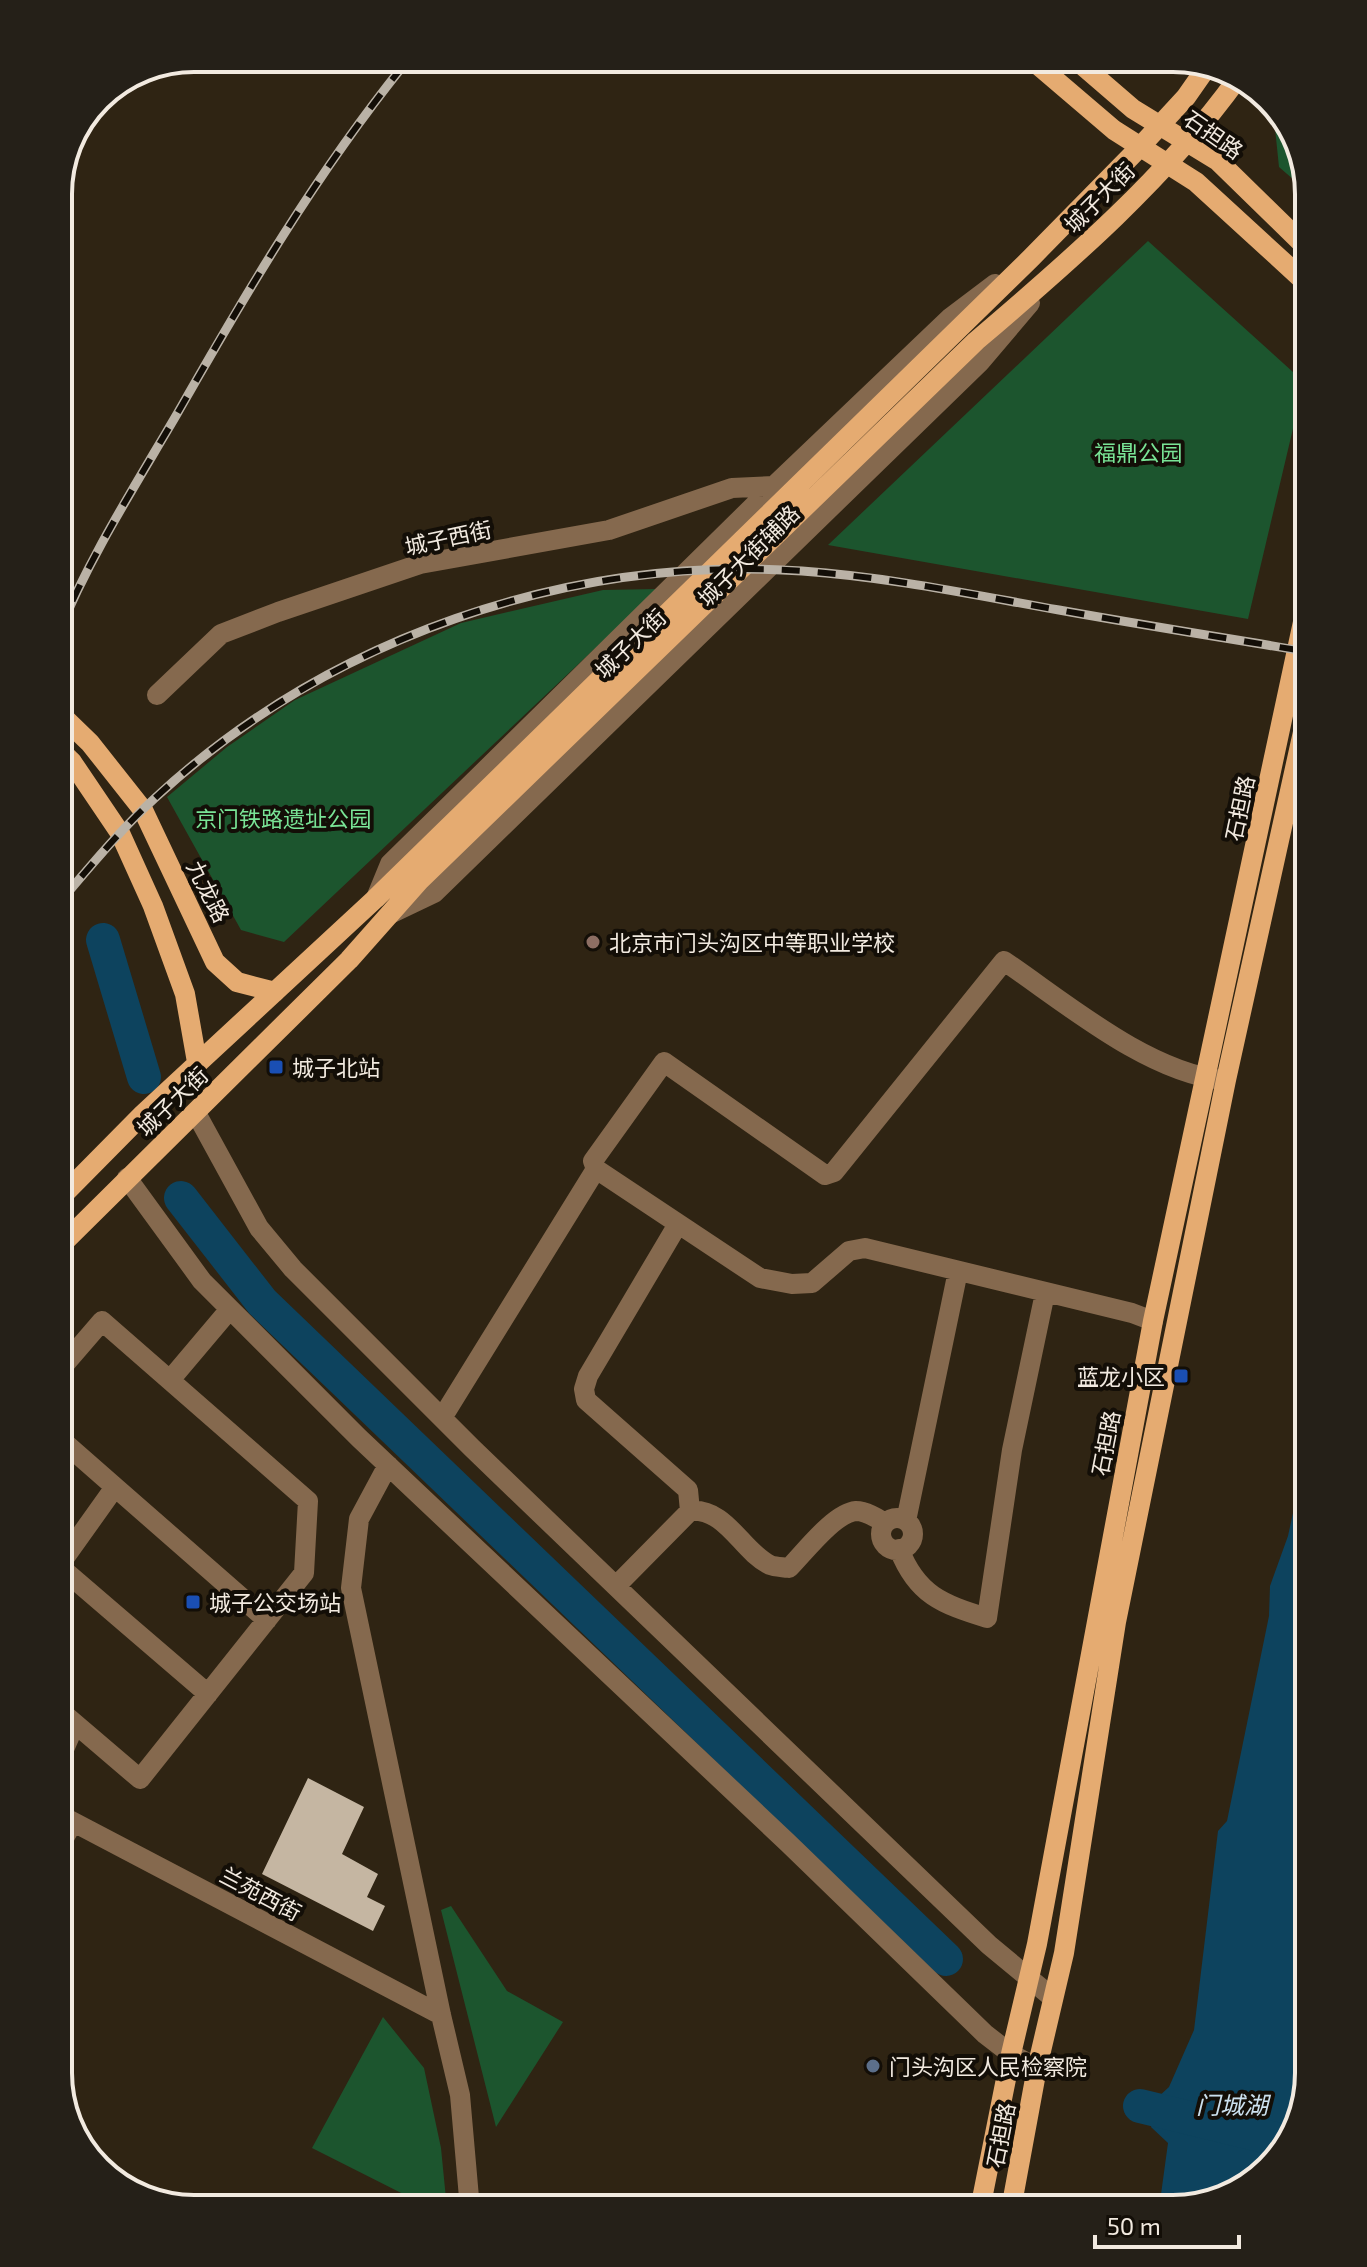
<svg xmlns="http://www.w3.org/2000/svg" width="1367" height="2267" font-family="'Exo 2','Noto Sans SC',sans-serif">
	<rect width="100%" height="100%" fill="#2f2413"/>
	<path fill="#1c552e" d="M 1273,109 L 1295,134 L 1309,193 L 1279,167 Z
		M 1148,241 L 1304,382 L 1248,619 L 828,545 Z
		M 658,589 L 284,942 L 241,930 L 167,797 L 227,747 L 295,700 L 461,623 L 603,590 Z
		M 451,1906 L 507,1991 L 563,2022 L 496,2127 L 441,1910 Z
		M 383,2017 L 424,2068 L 441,2148 L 447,2209 L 433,2209 L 312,2148 Z
		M 1090,2193 L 1159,2209 L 1073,2209 Z"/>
	<path fill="#0d435e" d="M 1309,1408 L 1309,2073 L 1286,2148 L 1233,2195 L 1173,2209 L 1159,2209 L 1168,2143 L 1151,2127 L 1157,2098 L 1169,2087 L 1194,2030 L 1218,1831 L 1227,1821 L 1269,1616 L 1270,1586 L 1288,1536 L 1306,1453 L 1297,1432 Z"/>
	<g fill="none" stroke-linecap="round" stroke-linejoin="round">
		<path stroke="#0d435e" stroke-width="34" d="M 103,940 L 144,1077
			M 181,1198 L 262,1302 L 946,1959
			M 1140,2106 L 1288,2142"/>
	</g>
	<path fill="#c5b6a2" d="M 308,1778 L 364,1807 L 342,1854 L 378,1874 L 367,1897 L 385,1906 L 373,1931 L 262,1874 Z"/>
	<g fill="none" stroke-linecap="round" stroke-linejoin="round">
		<path stroke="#85694e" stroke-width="20" d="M 157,695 L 221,634 L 278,612 L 420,564 L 609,530 L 732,488 L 774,486
			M 58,784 L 72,762
			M 376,898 L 390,864 L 774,486 L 950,318 L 995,284
			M 390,914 L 434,893 L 980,362 L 1030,303
			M 196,1113 L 259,1228 L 293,1269 L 472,1448 L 989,1945 L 1053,1998
			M 596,1169 L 760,1278 L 792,1284 L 812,1283 L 849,1251 L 865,1248 L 1132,1313 L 1153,1321
			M 127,1178 L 202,1281 L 359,1438 L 788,1843 L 985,2034 L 1011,2054 L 1037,2068
			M 678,1224 L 588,1376 L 584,1389 L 586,1400 L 688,1490 L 690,1511
			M 170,1380 L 230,1309
			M 442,1418 L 596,1169 L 593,1161 L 664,1062 L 825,1175 L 834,1172 L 1004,961 C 1066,1003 1147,1072 1222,1080
			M 388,1465 L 359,1519 L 351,1588 L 441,2015 L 460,2095 L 470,2209
			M 115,1487 L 267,1620
			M881 1534a16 16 0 1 1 32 0a16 16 0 1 1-32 0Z
			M 906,1521 L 958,1271
			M 899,1549 C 917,1595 942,1604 987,1618 L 1012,1450 L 1045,1293
			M 59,1566 L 208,1694
			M 58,1567 L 115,1487 L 58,1437
			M 616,1586 L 690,1511 C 727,1508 741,1551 770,1565 C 775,1567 783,1567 789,1568 C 804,1553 834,1513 856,1511 C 866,1511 877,1518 885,1523
			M 58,1709 L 140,1779 L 304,1573 L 308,1501 L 102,1321 L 58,1372
			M 58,1763 L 75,1724
			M 58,1814 L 441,2015
			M 58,1849 L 73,1822"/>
		<path stroke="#e5ab71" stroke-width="20" d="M 1075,59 L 1133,109 L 1218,161 L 1309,250
			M 1032,60 L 1114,130 L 1196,182 L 1302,279 L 1309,289
			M 58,712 L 90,743 L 143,810 L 215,962 L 237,982 L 275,992
			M 58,748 L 72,762 L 120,833 L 153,906 L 185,994 L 197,1062
			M 58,1200 L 143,1114 L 375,899 L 1031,258 L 1139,148 L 1186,97 L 1207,67
			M 58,1248 L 349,960 L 419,881 L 976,341 C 1070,261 1166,178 1238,78
			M 980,2209 L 1011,2054 L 1037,1944 L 1153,1321 L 1309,594
			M 1011,2209 L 1037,2068 L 1064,1953 L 1116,1622 L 1226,1080 L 1309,705"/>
		<defs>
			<path id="rail" d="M 58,634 C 90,556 135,486 177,414 C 246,293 316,174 403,66
				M 58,904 C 89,868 120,830 155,798 C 328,638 568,555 802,571 C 889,577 974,595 1059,610 C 1142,625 1226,638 1309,652"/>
		</defs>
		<use href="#rail" stroke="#bab2a6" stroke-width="9"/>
		<use href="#rail" stroke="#130e07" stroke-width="6" stroke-dasharray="18" stroke-linecap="butt"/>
	</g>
	<circle fill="#8d6e63" stroke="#130e07" stroke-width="3" cx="593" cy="942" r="8"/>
	<g fill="#1a4fb4" stroke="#130e07" stroke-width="3">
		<rect x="268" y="1059" width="16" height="16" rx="4"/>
		<rect x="1173" y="1368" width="16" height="16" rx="4"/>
		<rect x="185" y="1594" width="16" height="16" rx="4"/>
	</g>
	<circle fill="#5c6f8a" stroke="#130e07" stroke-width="3" cx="873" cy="2066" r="8"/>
	<g text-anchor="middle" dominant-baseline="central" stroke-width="8" stroke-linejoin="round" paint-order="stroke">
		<g font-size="22" fill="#f2eae0" stroke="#130e07">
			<text transform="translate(1214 134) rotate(35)">石担路</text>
			<text transform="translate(1099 197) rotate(-45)">城子大街</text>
			<text transform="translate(448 537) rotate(-12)">城子西街</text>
			<text transform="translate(748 555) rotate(-45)">城子大街辅路</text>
			<text transform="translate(630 643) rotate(-44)">城子大街</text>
			<text transform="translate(1239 808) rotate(-78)">石担路</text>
			<text transform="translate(209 891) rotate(63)">九龙路</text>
			<text transform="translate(172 1101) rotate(-44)">城子大街</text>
			<text transform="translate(1105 1443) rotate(-79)">石担路</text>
			<text transform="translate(261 1893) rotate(28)">兰苑西街</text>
			<text transform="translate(1000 2135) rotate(-79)">石担路</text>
		</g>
		<g font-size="22" fill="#79e496" stroke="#130e07">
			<text x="1138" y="452">福鼎公园</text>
			<text x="283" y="818">京门铁路遗址公园</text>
		</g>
		<g font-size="22" fill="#f2eae0" stroke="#130e07" text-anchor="start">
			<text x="609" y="942">北京市门头沟区中等职业学校</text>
			<text x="292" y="1067">城子北站</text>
			<text x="1165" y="1376" text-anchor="end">蓝龙小区</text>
			<text x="209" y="1602">城子公交场站</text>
			<text x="889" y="2066">门头沟区人民检察院</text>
		</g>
		<g font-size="24" font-style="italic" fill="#cce1ef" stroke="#130e07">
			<text x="1232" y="2104">门城湖</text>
		</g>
	</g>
	<path d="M0 0H1367V2267H0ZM194 72H1173A122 122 0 0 1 1295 194V2073A122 122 0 0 1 1173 2195H194A122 122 0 0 1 72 2073V194A122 122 0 0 1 194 72Z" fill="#252018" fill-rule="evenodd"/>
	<path fill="none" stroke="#f2eae0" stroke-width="4" d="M194 72H1173A122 122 0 0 1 1295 194V2073A122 122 0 0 1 1173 2195H194A122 122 0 0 1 72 2073V194A122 122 0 0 1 194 72Z"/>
	<path d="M1095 2235v12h144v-12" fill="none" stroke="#f2eae0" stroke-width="4"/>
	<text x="1107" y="2235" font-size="24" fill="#f2eae0" stroke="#130e07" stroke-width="6" paint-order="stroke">50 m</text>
</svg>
